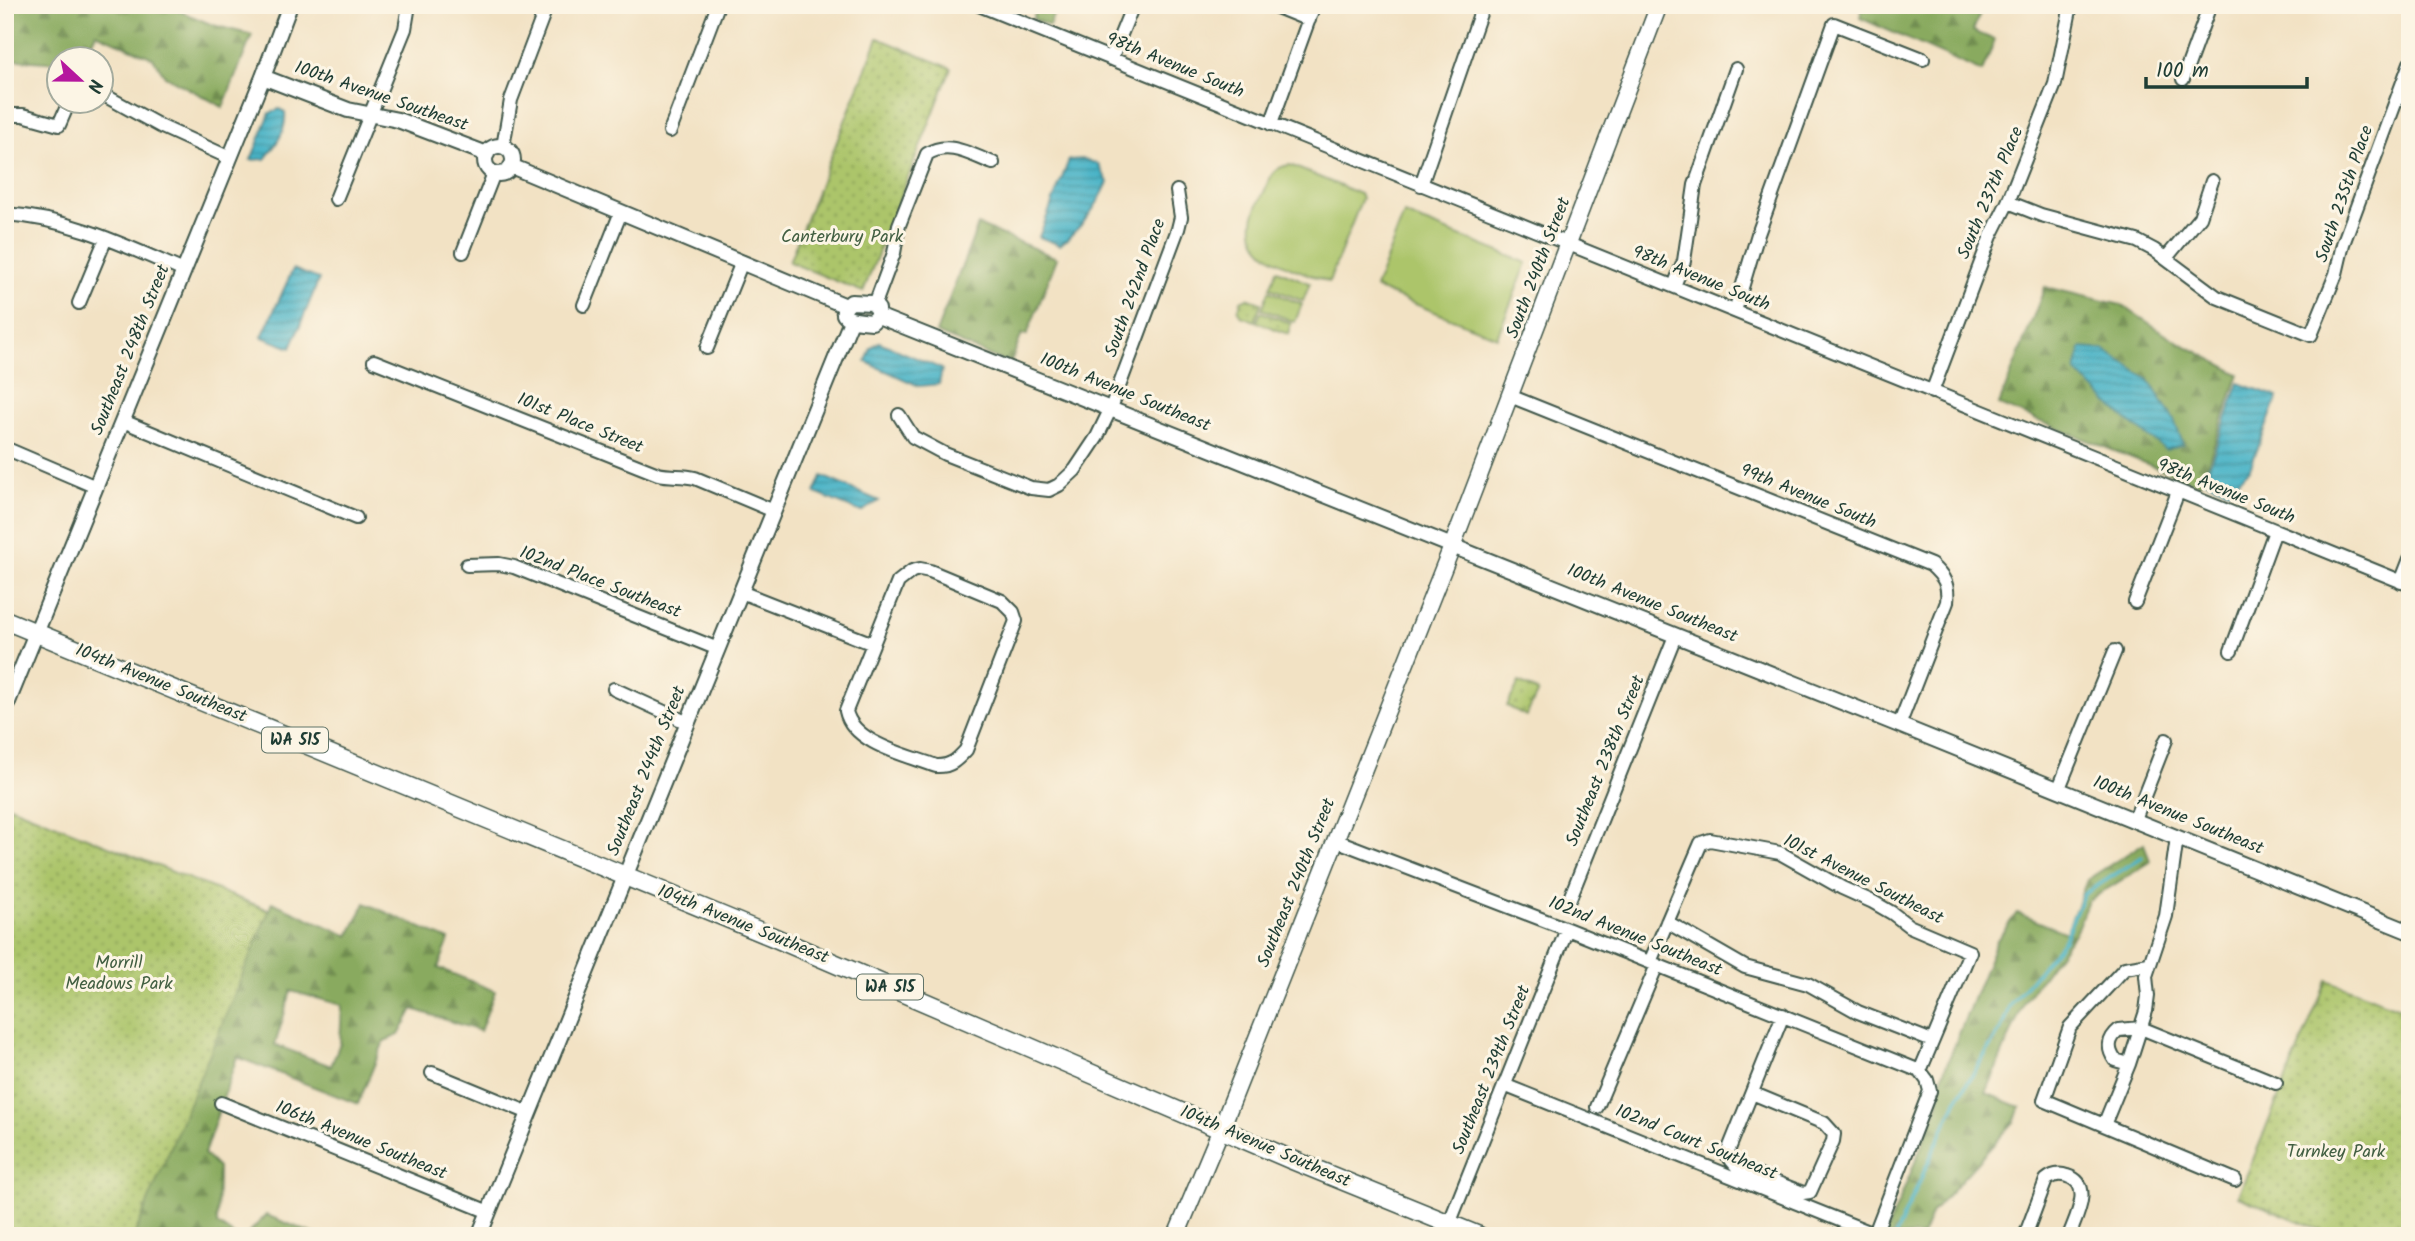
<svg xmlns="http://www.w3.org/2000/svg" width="2415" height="1241" font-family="Kalam,sans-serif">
	<defs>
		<pattern id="forest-firs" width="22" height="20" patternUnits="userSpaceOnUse" patternTransform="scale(1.75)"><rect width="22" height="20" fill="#89aa5f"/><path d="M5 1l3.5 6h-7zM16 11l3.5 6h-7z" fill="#6f8c4f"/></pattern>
		<pattern id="park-dots" width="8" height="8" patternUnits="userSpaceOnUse" patternTransform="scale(1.75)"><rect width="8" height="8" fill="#acc56b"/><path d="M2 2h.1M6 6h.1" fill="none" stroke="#8ba159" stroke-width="1.8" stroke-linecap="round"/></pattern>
		<pattern id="water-rules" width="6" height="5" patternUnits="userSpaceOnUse" patternTransform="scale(1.75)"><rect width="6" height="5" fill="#4ab4c7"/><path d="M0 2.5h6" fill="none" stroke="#3d94a2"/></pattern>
	</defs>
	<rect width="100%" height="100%" fill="#fcf5e5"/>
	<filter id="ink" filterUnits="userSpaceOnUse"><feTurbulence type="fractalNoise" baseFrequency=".0143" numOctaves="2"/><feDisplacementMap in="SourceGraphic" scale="14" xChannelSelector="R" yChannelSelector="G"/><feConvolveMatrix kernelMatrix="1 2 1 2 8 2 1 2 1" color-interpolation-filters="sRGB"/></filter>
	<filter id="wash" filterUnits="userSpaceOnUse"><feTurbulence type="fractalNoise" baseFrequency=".00686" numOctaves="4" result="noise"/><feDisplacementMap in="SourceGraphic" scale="28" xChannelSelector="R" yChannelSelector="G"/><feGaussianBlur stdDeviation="1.57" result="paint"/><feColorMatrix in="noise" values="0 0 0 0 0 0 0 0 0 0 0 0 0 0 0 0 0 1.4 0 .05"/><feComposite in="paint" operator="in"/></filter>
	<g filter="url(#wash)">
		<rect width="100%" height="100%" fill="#f2e2c4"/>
		<path fill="#acc56b" stroke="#668150" stroke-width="2" d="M 1290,165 L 1360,194 L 1362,198 L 1329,282 C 1301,270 1248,260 1253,221 C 1254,210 1260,200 1265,190 C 1270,176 1274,167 1290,165 Z
			M 1404,214 L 1527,263 L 1497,337 L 1375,288 Z
			M 1277,270 L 1310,283 L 1303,301 L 1270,288 Z
			M 1269,291 L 1302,304 L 1295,322 L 1262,309 Z"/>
		<path fill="url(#forest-firs)" stroke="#54744a" stroke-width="2" fill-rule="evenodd" d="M 5,5 L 165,5 L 213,25 L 252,35 L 223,107 L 165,76 L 153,58 L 96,33 L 83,59 L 60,60 L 59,63 L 5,59 Z
			M 1038,5 L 1057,5 L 1049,26 L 1033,19 Z
			M 1858,5 L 1983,5 L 1973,31 L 1995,40 L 1982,72 L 1860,18 L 1862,8 Z
			M 978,225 L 1057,258 L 1027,335 L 1022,334 L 1010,364 L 936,333 Z
			M 2045,287 L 2121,305 L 2177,341 L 2239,374 L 2200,485 L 1999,405 Z
			M 2144,843 L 2150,862 L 2088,901 L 2076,931 L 2024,1002 L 1986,1093 L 2020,1107 L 2014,1122 L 1932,1212 L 1922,1236 L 1885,1236 L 1939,1103 L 1942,1076 L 1997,940 L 2017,913 L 2066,933 L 2087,880 Z
			M 211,888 L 269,910 L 272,902 L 349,936 L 365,903 L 449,940 L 438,968 L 495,991 L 480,1031 L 413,1009 L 399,1035 L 384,1041 L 358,1104 L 237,1057 L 204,1154 L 218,1168 L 217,1224 L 235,1236 L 28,1236 ZM 291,991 L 342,1005 L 340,1043 L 331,1066 L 275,1045 Z
			M 266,1215 L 319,1236 L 246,1236 Z"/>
		<path fill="url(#park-dots)" stroke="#668150" stroke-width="2" d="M 878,38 L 951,68 L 863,292 L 789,262 Z
			M 1247,298 L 1261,303 L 1255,321 L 1241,316 L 1238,311 L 1241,301 Z
			M 1261,312 L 1291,323 L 1288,334 L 1257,322 Z
			M 1519,682 L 1538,692 L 1526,716 L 1507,706 Z
			M 5,804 L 269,911 L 134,1236 L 5,1236 Z
			M 2327,980 L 2402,1009 L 2410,991 L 2410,1236 L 2335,1236 L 2238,1196 Z"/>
		<path fill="url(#water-rules)" stroke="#34787e" stroke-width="2" d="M 279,109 L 285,112 C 287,132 276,144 265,159 L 251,160 L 270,113 Z
			M 1084,159 L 1098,164 L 1108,182 C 1097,207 1081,228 1060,245 L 1039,237 L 1069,160 Z
			M 293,269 L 319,279 L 291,348 L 262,337 Z
			M 879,342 L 942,369 L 939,384 L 919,386 L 866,362 L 871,348 Z
			M 2081,348 L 2104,350 L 2148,379 L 2174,420 L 2183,444 L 2166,450 L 2123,417 L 2076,372 Z
			M 2239,383 L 2278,397 L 2250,468 L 2229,491 L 2204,480 Z
			M 822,476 L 879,501 L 861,512 L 815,493 Z"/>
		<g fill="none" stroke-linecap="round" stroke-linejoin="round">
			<path stroke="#4ab4c7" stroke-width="3.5" d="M 1895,1236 L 1956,1101 L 2001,1029 L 2010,1005 L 2064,940 L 2083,895 L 2142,857"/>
		</g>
	</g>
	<g filter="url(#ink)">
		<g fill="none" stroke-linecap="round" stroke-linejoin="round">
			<defs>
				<path id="minor" d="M 979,5 L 2410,585
					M 1272,5 L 1309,20
					M 1111,59 L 1133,5
					M 2183,79 L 2210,5
					M 102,94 L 162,127 L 230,158
					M 5,115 L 23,115 L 59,125 L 69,102
					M 1271,124 L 1314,5
					M 670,131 L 718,5
					M 503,147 L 511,100 L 547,5
					M 1421,185 L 1483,5
					M 336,199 L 405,29 L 409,5
					M 2008,202 L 2041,215 L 2137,241 L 2154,250 L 2217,297 L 2311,335 L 2336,274 L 2343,244 L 2410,63
					M 5,214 C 69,218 126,246 184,271
					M 463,252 L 494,173
					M 2166,258 L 2200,217 L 2212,181
					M 1674,286 L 1684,261 L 1695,185 L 1736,69
					M 79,303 L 106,238
					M 875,304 L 894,253 L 899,225 L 927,154 C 949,140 971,155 993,163
					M 584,305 L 621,212
					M 1735,311 L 1758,234 L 1834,24 L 1923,59
					M 707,348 L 742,262
					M 374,361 L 658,474 C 671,477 683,475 695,478 L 774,511
					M 1932,392 L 1991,236 L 2008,202 L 2055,84 L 2071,5
					M 1510,396 L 1931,565 C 1944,577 1949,584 1947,602 L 1900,723
					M 899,415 L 913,437 L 945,454 L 1031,488 L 1049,490 L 1059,485 L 1075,470 L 1097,437 L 1111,408 L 1178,229 L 1181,217 L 1177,191
					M 123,421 L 356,518
					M 5,448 L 96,487
					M 467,565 L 499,564 L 514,567 L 718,649
					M 920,569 L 930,571 L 1002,601 L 1013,612 L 1016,621 L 966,750 C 957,760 950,767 936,766 C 908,755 853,744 846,711 L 898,582 L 912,571 Z
					M 2401,582 L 2410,559
					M 741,592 L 873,644
					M 2135,602 L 2178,492
					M 2231,651 L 2275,531
					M 614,689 L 688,723
					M 2059,788 L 2115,651
					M 2135,819 L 2166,740
					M 1335,840 L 1567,929 L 1920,1071
					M 1570,898 L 1675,636
					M 1667,922 L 1745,967 L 1808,984 L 1858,1012 L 1932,1041
					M 1650,962 L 1701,843 L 1710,840 L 1780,853 L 1842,888 L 1873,902 L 1892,913 L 1909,926 L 1970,952 L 1920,1071 L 1927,1080 L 1930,1091 L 1874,1236
					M 2149,964 L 2125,968 L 2070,1027 L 2044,1100 L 2235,1180
					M 2129,1064 L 2115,1060 C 2107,1049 2108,1039 2119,1030 L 2141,1028 L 2276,1083
					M 432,1073 L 529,1113
					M 1504,1085 L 1874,1234
					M 1752,1093 L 1824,1123 L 1834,1134 L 1833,1141 L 1810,1192 L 1803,1193 L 1737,1167 L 1727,1155 L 1729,1149 L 1783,1015
					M 221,1103 L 489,1212
					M 1597,1107 L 1657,965
					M 2104,1125 L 2129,1064 L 2146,1011 L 2148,996 L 2146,976 L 2166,916 L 2177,837
					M 1449,1224 L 1567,929
					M 2025,1236 L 2046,1180 C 2052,1175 2059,1173 2067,1176 C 2095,1184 2075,1219 2069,1236"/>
				<path id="tertiary" d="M 263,77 L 348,110 L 398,120 L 487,154
					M485 160a14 14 0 1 1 28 0a14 14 0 1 1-28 0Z
					M 511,166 L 846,306
					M 851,302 L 872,303 L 878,309 L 878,316 L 872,322 C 860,321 830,320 851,302 Z
					M 878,316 C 1390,519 1900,725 2410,932
					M 5,709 L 263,77 L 290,5
					M 479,1236 L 851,321"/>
				<path id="secondary" d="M 1176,1236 L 1221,1129 L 1453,544 L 1659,5"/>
				<path id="primary" d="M 5,620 L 773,937 L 1290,1159 L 1479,1236"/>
			</defs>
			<use href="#minor" stroke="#3f564a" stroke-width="16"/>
			<use href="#tertiary" stroke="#3f564a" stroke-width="18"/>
			<use href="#secondary" stroke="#3f564a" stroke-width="19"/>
			<use href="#primary" stroke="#3f564a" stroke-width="21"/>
			<use href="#minor" stroke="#fff" stroke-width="12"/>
			<use href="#tertiary" stroke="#fff" stroke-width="14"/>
			<use href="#secondary" stroke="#fff" stroke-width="16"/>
			<use href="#primary" stroke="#fff" stroke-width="18"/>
		</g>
	</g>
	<g text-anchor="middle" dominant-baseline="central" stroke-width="6" stroke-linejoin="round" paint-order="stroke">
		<g fill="#fcf5e5" stroke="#617469" stroke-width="2">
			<rect x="262" y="727.5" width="66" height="25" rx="5"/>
			<rect x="857" y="974.5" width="66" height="25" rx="5"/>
		</g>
		<g font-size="16" font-weight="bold" fill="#1f3d34">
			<text x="295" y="740">WA 515</text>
			<text x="890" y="987">WA 515</text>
		</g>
		<g font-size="18" fill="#1f3d34" stroke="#fcf5e5">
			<text transform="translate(1175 66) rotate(22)">98th Avenue South</text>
			<text transform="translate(381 97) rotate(19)">100th Avenue Southeast</text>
			<text transform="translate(1991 193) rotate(-67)">South 237th Place</text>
			<text transform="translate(2345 194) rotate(-71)">South 235th Place</text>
			<text transform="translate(1539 268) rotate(-69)">South 240th Street</text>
			<text transform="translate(1701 279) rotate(22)">98th Avenue South</text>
			<text transform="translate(1136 288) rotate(-70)">South 242nd Place</text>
			<text transform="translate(131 350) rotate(-68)">Southeast 248th Street</text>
			<text transform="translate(1125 393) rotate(22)">100th Avenue Southeast</text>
			<text transform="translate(580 424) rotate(22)">101st Place Street</text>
			<text transform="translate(2226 492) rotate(22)">98th Avenue South</text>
			<text transform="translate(1808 497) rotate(22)">99th Avenue South</text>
			<text transform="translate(600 583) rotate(21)">102nd Place Southeast</text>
			<text transform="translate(1652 604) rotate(22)">100th Avenue Southeast</text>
			<text transform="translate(161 684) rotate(22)">104th Avenue Southeast</text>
			<text transform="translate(1606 761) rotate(-68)">Southeast 238th Street</text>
			<text transform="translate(647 771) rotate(-68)">Southeast 244th Street</text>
			<text transform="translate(2178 816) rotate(22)">100th Avenue Southeast</text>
			<text transform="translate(1863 880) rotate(27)">101st Avenue Southeast</text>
			<text transform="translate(1297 883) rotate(-68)">Southeast 240th Street</text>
			<text transform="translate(743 925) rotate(22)">104th Avenue Southeast</text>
			<text transform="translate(1635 937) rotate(22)">102nd Avenue Southeast</text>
			<text transform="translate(1492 1070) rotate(-68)">Southeast 239th Street</text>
			<text transform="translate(361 1141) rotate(22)">106th Avenue Southeast</text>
			<text transform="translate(1696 1143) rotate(22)">102nd Court Southeast</text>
			<text transform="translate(1265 1147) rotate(23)">104th Avenue Southeast</text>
		</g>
		<g font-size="18" fill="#425f42" stroke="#fcf5e5">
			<text x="842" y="237">Canterbury Park</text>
			<text x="119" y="963">Morrill<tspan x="119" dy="21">Meadows Park</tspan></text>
			<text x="2336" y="1152">Turnkey Park</text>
		</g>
	</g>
	<rect width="2415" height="1241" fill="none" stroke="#fcf5e5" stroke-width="28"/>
	<g transform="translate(80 80) rotate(112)"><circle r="33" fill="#fcf5e5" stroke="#a4ab9e" stroke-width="2"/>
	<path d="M0-5L12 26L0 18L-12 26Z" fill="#b5179e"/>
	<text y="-10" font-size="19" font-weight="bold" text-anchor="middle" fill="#1f3d34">N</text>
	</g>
	<path d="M2146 77v10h161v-10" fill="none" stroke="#1f3d34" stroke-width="3.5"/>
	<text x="2156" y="77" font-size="21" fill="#1f3d34" stroke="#fcf5e5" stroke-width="5" paint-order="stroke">100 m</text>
</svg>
